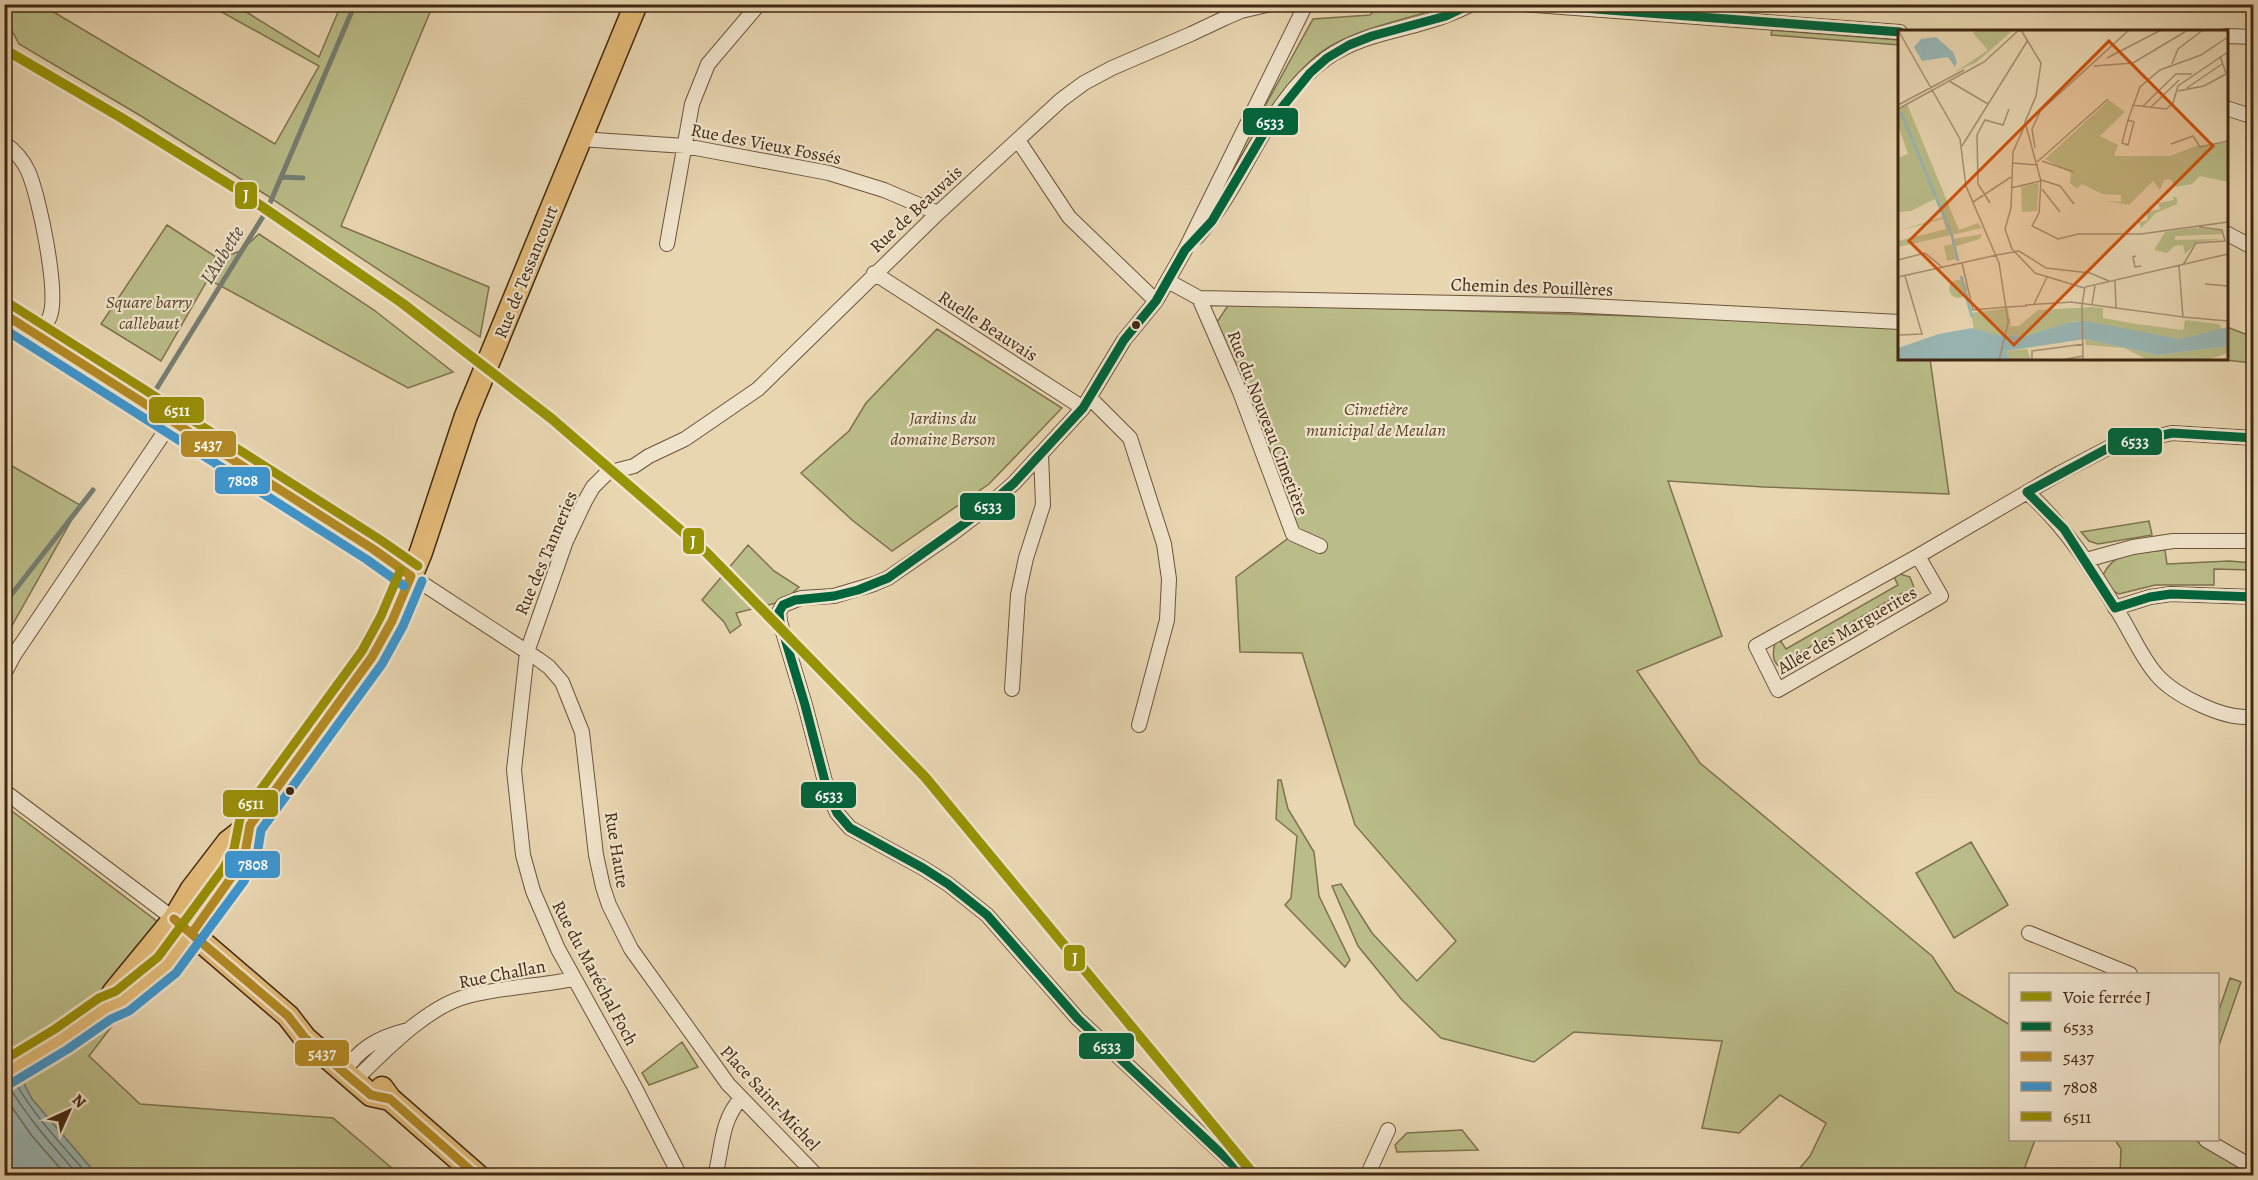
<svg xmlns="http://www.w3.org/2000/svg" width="2258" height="1180" font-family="Alegreya,serif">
	<rect width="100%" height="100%" fill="#e8d6b1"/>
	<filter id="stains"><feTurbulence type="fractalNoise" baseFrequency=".00333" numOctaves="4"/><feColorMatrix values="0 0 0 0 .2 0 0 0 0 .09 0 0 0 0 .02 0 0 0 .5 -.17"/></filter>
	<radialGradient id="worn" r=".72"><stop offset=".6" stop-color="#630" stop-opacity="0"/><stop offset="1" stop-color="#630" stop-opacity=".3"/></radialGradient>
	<path fill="#babd89" stroke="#7e724e" stroke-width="1.5" d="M 5,4 L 42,5 L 275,144 L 319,66 L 209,5 L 235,5 L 319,57 L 341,5 L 433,5 L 341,226 L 489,287 L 480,337 L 263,193 L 141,116 L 19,44 L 12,31 L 5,26 Z
		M 1374,11 L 1428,12 C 1394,22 1360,29 1329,47 C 1280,77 1239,162 1209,212 L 1207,211 L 1313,19 L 1370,15 Z
		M 1772,30 L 1899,40 L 1899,45 L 1771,35 Z
		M 167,225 L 219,259 L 210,276 L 222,258 L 240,251 L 259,234 L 374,310 L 453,372 L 408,388 L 208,279 L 161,361 L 101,324 Z
		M 1229,304 L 1739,319 L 1899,326 L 1900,358 L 1930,359 L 1949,494 L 1764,487 L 1668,481 L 1722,636 L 1637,671 L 1700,763 L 1932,956 L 1955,991 L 2010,1025 L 2010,1140 L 2035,1140 L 2022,1175 L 1794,1175 L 1810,1156 L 1826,1123 L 1780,1095 L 1739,1133 L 1702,1128 L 1722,1041 L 1574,1032 L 1534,1062 L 1441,1038 L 1402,1000 L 1358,946 L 1332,886 L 1341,884 L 1372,933 L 1417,981 L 1456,941 L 1355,825 L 1302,653 L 1240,652 L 1236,577 L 1298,531 L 1253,407 L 1217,322 Z
		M 2227,327 L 2253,337 L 2253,363 L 2215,359 L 2226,358 Z
		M 937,329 L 1062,408 L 989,484 L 892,551 L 852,520 L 801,473 L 849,431 L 866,403 Z
		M 5,462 L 80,505 L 5,638 L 4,637 Z
		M 2149,521 L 2152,535 L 2098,544 L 2089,541 L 2081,532 Z
		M 748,545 L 774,571 L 799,587 L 784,601 L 736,613 L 741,625 L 730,633 L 724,622 L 702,600 Z
		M 2165,550 L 2167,564 L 2229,561 L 2253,563 L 2253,570 L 2214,569 L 2214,585 L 2155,585 L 2119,594 L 2111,590 L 2103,575 C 2115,549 2141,553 2165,550 Z
		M 1897,573 L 1910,577 L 1916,593 L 1908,602 L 1902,593 L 1791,658 L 1796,668 C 1777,672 1770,661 1775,643 L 1780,640 L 1786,649 L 1898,585 L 1893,575 Z
		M 1278,780 L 1281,780 L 1288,809 L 1314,852 L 1319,896 L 1350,960 L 1345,967 L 1285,905 L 1291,898 L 1297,836 L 1276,819 Z
		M 4,805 L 179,938 L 89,1056 L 140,1104 L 333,1118 L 400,1175 L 97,1175 L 32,1099 L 7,1052 L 5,1052 Z
		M 1971,842 L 2008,905 L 1954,938 L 1916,873 Z
		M 2230,978 L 2241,982 L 2218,1048 L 2218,1013 Z
		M 682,1042 L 698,1067 L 649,1085 L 642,1073 Z
		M 1462,1130 L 1478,1150 L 1397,1152 L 1395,1145 L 1407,1133 Z
		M 2115,1140 L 2195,1140 L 2253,1175 L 2120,1175 L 2121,1149 Z"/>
	<path fill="#99b7b5" stroke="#767e74" stroke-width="1.5" d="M 4,1052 L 7,1052 L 32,1099 L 97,1175 L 5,1175 Z"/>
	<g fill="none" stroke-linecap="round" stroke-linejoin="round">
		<path stroke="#6d7064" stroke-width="1.5" d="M 15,1082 C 35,1117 63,1146 89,1176
			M 9,1086 C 28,1119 54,1147 79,1176
			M 4,1096 L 32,1136 L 67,1176"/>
		<path stroke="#767e74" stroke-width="5" d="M 281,177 L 303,178
			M 152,396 L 267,210 L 355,4
			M 4,604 L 93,490"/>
		<defs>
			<path id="minor" d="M 1522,4 L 1900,32
				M 2226,36 L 2254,37
				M 2226,108 L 2254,117
				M 580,139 L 685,146 L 829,173 L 884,190 L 938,213
				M 1018,140 L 1069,217 L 1156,301
				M 4,143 C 14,150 23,160 28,171 C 39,195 59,292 50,316 C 48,322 42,329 38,335
				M 2226,233 L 2254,248
				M 1197,237 C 1246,183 1265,102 1327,58 C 1364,32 1407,31 1447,15 C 1455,12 1464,8 1472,4
				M 667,244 L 692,104 L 708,64 L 759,4
				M 874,273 L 1083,408
				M 1168,281 L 1199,298 L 1569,305 L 1900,322
				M 1199,298 L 1240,392 L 1293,534 L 1320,546
				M 1090,398 L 1130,438 L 1164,544 L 1169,579 L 1167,620 L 1139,725
				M 2027,492 C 2070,531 2093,571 2123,620 C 2133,637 2143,659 2156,674 C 2173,695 2227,722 2254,716
				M 1918,556 L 1756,646 L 1778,690 L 1941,596 L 1918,556 L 2060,473 L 2110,447 L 2172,433 L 2254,438
				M 2086,560 L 2133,547 L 2173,541 L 2254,541
				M 411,576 L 538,659 L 549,667 L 562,682 L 582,732 L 596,855 L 603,887 L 609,905 L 631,949 L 728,1084 L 817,1176
				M 2115,608 L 2150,597 L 2171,594 L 2254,597
				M 4,674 L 14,655 L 172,421
				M 1012,689 L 1018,595 L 1026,558 L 1043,505 L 1041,454
				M 4,791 L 174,919
				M 2029,933 L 2130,974
				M 344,1072 C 359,1049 377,1038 404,1031
				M 354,1081 C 384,1052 427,1006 468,996 C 503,987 539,986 574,979
				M 2206,1140 L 2254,1168
				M 680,1176 L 634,1086 L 558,949 L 533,891 L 523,855 L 514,770 L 527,652 L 566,541 L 585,501 L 593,487 L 607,473 L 634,466 L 649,456 L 685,439 L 758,389 L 938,213 L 1061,100 L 1084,83 L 1112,68 L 1191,34 L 1225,18 L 1241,11 L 1271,4
				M 715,1176 C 723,1146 720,1123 741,1098
				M 1246,1176 L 1078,1019 L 987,915 L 948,884 L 923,868 L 850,828 L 837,813 L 828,793 L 805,705 L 780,622 L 779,612 L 783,605 L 801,598 L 834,596 L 874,584 L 888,578 L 952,534 L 982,511 L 1014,483 L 1083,408 L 1124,340 L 1156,301 L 1185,250 L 1306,4
				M 1367,1176 L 1388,1130"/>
			<path id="primary" d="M 4,314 L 373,549 L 411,576
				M 182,925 L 288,1016 L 305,1038 L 371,1095 L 390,1099
				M 105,1008 L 114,992 L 174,919 L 192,889 L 228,842 L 250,825 L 359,676 L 385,633 L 399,606 L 421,552 L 466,416 L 636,4
				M 4,1074 L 62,1039 L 105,1008 L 122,1001 L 167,965 L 192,933 L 233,875 L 245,853 L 250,825
				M 382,1088 L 390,1099 L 478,1176"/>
		</defs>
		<use href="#minor" stroke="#6b543a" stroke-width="16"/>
		<use href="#primary" stroke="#412812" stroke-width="25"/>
		<use href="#minor" stroke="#f0e4cc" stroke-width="14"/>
		<use href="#primary" stroke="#e4bb78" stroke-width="22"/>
		<defs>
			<path id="bus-1" d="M 1529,4 L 1900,32
				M 2027,492 L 2110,447 L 2172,433 L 2254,438
				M 2027,492 L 2064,529 L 2115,608
				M 2115,608 L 2150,597 L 2171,594 L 2254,597
				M 779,612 L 783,605 L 795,600 L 834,596 L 858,590 L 888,578 L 982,511 L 1014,483 L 1083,408 L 1124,340 L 1156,301 L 1185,250 L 1212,221 L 1271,121 L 1310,73 L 1327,58 L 1349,45 L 1372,36 L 1446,16 L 1471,4
				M 779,612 L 780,622 L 805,705 L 828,793 L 837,813 L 850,828 L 923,868 L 948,884 L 987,915 L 1078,1019 L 1245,1176"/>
			<path id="bus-2" d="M 4,314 L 373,549 L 411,576
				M 174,919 L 288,1016 L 305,1038 L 347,1075 L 371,1095 L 390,1099 L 477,1176
				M 192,933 L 233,875 L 245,853 L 250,825 L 372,657 L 392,621 L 411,576"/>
			<path id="bus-3" d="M 4,329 L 366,559 L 404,586
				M 10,1084 L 68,1049 L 111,1019 L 129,1011 L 176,973 L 244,881 L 257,856 L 261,830 L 382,664 L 403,626 L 422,581"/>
			<path id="bus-4" d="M 10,304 L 379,539 L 418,566
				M 4,1060 L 55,1029 L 99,998 L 116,991 L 158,957 L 223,869 L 234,849 L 240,818 L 362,651 L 381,616 L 400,571"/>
		</defs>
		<use href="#bus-1" stroke="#f0e4cc" stroke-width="14"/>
		<use href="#bus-2" stroke="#f0e4cc" stroke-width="14"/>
		<use href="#bus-3" stroke="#f0e4cc" stroke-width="14"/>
		<use href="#bus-4" stroke="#f0e4cc" stroke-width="14"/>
		<use href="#bus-1" stroke="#00643c" stroke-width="9"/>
		<use href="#bus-2" stroke="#b38a24" stroke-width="9"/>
		<use href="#bus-3" stroke="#3c96d0" stroke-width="9"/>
		<use href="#bus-4" stroke="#988e07" stroke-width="9"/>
		<defs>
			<path id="rail-1" d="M 4,49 L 120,117 L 235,188 L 402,303 L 552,419 L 707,553 L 925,777 L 1255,1176"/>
		</defs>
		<use href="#rail-1" stroke="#f0e4cc" stroke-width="15"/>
		<use href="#rail-1" stroke="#979306" stroke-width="10"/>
	</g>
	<g fill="#412812" stroke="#f0e4cc" stroke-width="2">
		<circle cx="1136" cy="325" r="5"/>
		<circle cx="290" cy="791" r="5"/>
	</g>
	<g text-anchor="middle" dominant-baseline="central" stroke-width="4.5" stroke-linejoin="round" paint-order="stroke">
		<g font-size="18" fill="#412812" stroke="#f0e4cc">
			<text transform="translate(766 144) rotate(11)">Rue des Vieux Fossés</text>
			<text transform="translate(916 209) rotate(-43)">Rue de Beauvais</text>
			<text transform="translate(526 272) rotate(-68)">Rue de Tessancourt</text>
			<text transform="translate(1532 287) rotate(2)">Chemin des Pouillères</text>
			<text transform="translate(988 326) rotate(33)">Ruelle Beauvais</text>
			<text transform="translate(1268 423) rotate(69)">Rue du Nouveau Cimetière</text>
			<text transform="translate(546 553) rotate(-67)">Rue des Tanneries</text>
			<text transform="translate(1847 630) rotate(-30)">Allée des Marguerites</text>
			<text transform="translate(617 850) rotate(81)">Rue Haute</text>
			<text transform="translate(595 973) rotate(62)">Rue du Maréchal Foch</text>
			<text transform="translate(502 974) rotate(-11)">Rue Challan</text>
			<text transform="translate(770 1098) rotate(47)">Place Saint-Michel</text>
		</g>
		<g font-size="18" font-style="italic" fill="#59462a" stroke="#f0e4cc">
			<text x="149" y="302">Square barry<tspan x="149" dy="21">callebaut</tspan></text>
			<text x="1376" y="409">Cimetière<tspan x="1376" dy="21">municipal de Meulan</tspan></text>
			<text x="943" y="418">Jardins du<tspan x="943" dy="21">domaine Berson</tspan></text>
		</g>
		<g font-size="20" font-style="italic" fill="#574c3b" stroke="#f0e4cc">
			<text transform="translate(222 255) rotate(-58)">L'Aubette</text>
		</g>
	</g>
	<g transform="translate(1898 30)">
		<rect width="330" height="330" fill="#e8d6b1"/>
		<path d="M 79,0 L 115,0 L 79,32 L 57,42 L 90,20 L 75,3 ZM 211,70 L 227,82 L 202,106 L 220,115 L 216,126 L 272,126 L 298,116 L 330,112 L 330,152 L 302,146 L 294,154 L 278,157 L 272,149 L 266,150 L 262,160 L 255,151 L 231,175 L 208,171 L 223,172 L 223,165 L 204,164 L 184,154 L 179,159 L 172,153 L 173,143 L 147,129 ZM 9,74 L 61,200 L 80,193 L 84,198 L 0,217 L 0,211 L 48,199 L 45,189 L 0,201 L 45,187 L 37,169 L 13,181 L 0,182 L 0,128 L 10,124 L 0,95 L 0,79 ZM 141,153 L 139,181 L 124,182 L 123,157 ZM 275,166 L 279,168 L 279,174 L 258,183 L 243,198 L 240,189 L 242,192 L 249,190 L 249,182 L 262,179 L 260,173 L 276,170 ZM 296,198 L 322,200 L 325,204 L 277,206 L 277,210 L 325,209 L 299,212 L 287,224 L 285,215 L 276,216 L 269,223 L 256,220 L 267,202 ZM 84,204 L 82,209 L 55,217 L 58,229 L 49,231 L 46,216 L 54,214 L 55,209 ZM51 259a9 9 0 1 1 18 0a9 9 0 1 1-18 0ZM 194,277 L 205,278 L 205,288 L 239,294 L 285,300 L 287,290 L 321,294 L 324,299 L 282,309 L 175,291 L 128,306 L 98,305 L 76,300 L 73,283 L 110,278 L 113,296 L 121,296 L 140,280 ZM 187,309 L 260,325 L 330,316 L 330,323 L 309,330 L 250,330 L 226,318 L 188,315 ZM 129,319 L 133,330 L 114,330 L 107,321 Z" fill="#babd89"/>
		<path d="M 38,7 L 55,22 L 59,32 L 57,37 L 50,27 L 24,31 L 16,17 L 23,9 ZM 188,291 L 282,309 L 330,297 L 330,316 L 260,325 L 187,309 L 107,321 L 114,330 L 0,330 L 0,318 L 41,304 L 74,298 L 98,305 L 128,306 L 172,292 Z" fill="#99b7b5"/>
		<path fill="none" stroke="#99b7b5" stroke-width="3" d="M 3,82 L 54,206 L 60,231M 63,246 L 74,287"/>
		<path fill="none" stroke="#a59071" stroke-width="1.5" d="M 0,0 L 62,109 L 68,156 L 101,233 L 110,291M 123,0 L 143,33 L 138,66 L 127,92 L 143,151 L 141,183 L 134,196 L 160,209 L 180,204 L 243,204 L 330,192M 322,26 L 328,43M 209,28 L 263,0M 274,34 L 280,19 L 305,0M 196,36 L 235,33 L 290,0M 51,51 L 90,74M 289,58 L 324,34M 280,61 L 306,56 L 328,44M 0,75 L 66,40M 234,75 L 268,79 L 275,73 L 280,56 L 330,22M 245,76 L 278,44 L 294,44M 252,78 L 281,50M 0,79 L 86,32 L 121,0M 230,90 L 224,113 L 230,115 L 236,92 L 230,90 L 242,57 L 262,40 L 303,25 L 330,7M 273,114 L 295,106 L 302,117 L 330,111M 64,116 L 130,10M 137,118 L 134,99 L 142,82M 144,131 L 176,142M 139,132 L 210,69M 114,133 L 140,135M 143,150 L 162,156 L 176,174M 113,158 L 143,151M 144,159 L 162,182M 75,172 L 113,147M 92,173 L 80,154 L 79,105 L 87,90 L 105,95 L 111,79M 99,225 L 121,221 L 148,238 L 192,243 L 211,251M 238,226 L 235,227 L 237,237 L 243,236M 0,230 L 27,223 L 44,237M 64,233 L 75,280 L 108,277M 285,235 L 298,213 L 327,211 L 324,200 L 301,197M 0,247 L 99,225M 217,250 L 218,278M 307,254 L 330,256M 186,258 L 137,243 L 114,219 L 107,199 L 113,178 L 115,122 L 127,95 L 231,0M 173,272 L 285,287 L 281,236M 136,274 L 149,247M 194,274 L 197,256M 127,275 L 175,272M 184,275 L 185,330M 184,275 L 187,257 L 330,224M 108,277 L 129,276M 285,287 L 330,291M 0,305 L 24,304 L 7,246M 101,330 L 111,289M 134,330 L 134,321 L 186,314M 163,330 L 185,326"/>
		<path fill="#cf520d" fill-opacity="0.15" stroke="#cf520d" stroke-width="3" d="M 211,11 L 315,116 L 116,315 L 11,211 Z"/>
		<rect width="330" height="330" fill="none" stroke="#412812" stroke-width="3"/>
	</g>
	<g stroke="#f0e4cc" stroke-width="2">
		<rect x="1242" y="107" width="57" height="29" rx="6" fill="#00643c"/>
		<rect x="234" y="181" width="24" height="29" rx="6" fill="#979306"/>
		<rect x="148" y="396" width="57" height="28" rx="6" fill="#988e07"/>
		<rect x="2107" y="427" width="56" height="29" rx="6" fill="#00643c"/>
		<rect x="180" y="430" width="57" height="28" rx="6" fill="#b38a24"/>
		<rect x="214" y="466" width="57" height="29" rx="6" fill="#3c96d0"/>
		<rect x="959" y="492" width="57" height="29" rx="6" fill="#00643c"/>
		<rect x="682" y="527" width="23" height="28" rx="6" fill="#979306"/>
		<rect x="800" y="781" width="57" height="28" rx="6" fill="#00643c"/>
		<rect x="222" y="789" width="57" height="29" rx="6" fill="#988e07"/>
		<rect x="224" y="850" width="57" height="29" rx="6" fill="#3c96d0"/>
		<rect x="1063" y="944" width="23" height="28" rx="6" fill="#979306"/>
		<rect x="1078" y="1032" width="57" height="28" rx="6" fill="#00643c"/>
		<rect x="294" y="1039" width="56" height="28" rx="6" fill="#b38a24"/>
	</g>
	<g font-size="16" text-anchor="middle" font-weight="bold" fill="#fff">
		<text x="1270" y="128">6533</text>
		<text x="246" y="201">J</text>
		<text x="177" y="416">6511</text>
		<text x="2135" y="447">6533</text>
		<text x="208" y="450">5437</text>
		<text x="243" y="486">7808</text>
		<text x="988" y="512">6533</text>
		<text x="693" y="547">J</text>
		<text x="829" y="801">6533</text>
		<text x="251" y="809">6511</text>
		<text x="253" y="870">7808</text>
		<text x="1075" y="964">J</text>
		<text x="1107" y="1052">6533</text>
		<text x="322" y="1059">5437</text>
	</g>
	<rect width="2258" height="1180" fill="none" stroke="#e8d6b1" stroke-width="24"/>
	<rect x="6" y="6" width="2246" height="1168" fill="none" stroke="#412812" stroke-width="3"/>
	<rect x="12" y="12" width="2234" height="1156" fill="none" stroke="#412812" stroke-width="1.5"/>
	<rect x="2009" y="973" width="210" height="168" fill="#f0e4cc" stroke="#aa9982" stroke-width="1.5"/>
	<rect x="2021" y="992" width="30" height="9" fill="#979306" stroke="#aa9982" stroke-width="1.5"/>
	<text x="2063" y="1003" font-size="18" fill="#412812">Voie ferrée J</text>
	<rect x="2021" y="1022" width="30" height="9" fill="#00643c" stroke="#aa9982" stroke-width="1.5"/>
	<text x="2063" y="1033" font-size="18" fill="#412812">6533</text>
	<rect x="2021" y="1052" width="30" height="9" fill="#b38a24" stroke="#aa9982" stroke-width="1.5"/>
	<text x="2063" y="1063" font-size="18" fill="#412812">5437</text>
	<rect x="2021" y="1082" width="30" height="9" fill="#3c96d0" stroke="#aa9982" stroke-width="1.5"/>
	<text x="2063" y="1093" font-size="18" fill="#412812">7808</text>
	<rect x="2021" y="1112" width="30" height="9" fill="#988e07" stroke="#aa9982" stroke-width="1.5"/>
	<text x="2063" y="1123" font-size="18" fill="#412812">6511</text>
	<g transform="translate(69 1111) rotate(45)" stroke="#f0e4cc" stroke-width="4.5" paint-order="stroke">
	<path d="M0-4.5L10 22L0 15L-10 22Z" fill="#412812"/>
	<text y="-9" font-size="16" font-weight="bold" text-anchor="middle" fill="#412812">N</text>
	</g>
	<rect width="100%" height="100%" filter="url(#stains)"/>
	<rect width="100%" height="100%" fill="url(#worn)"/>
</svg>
